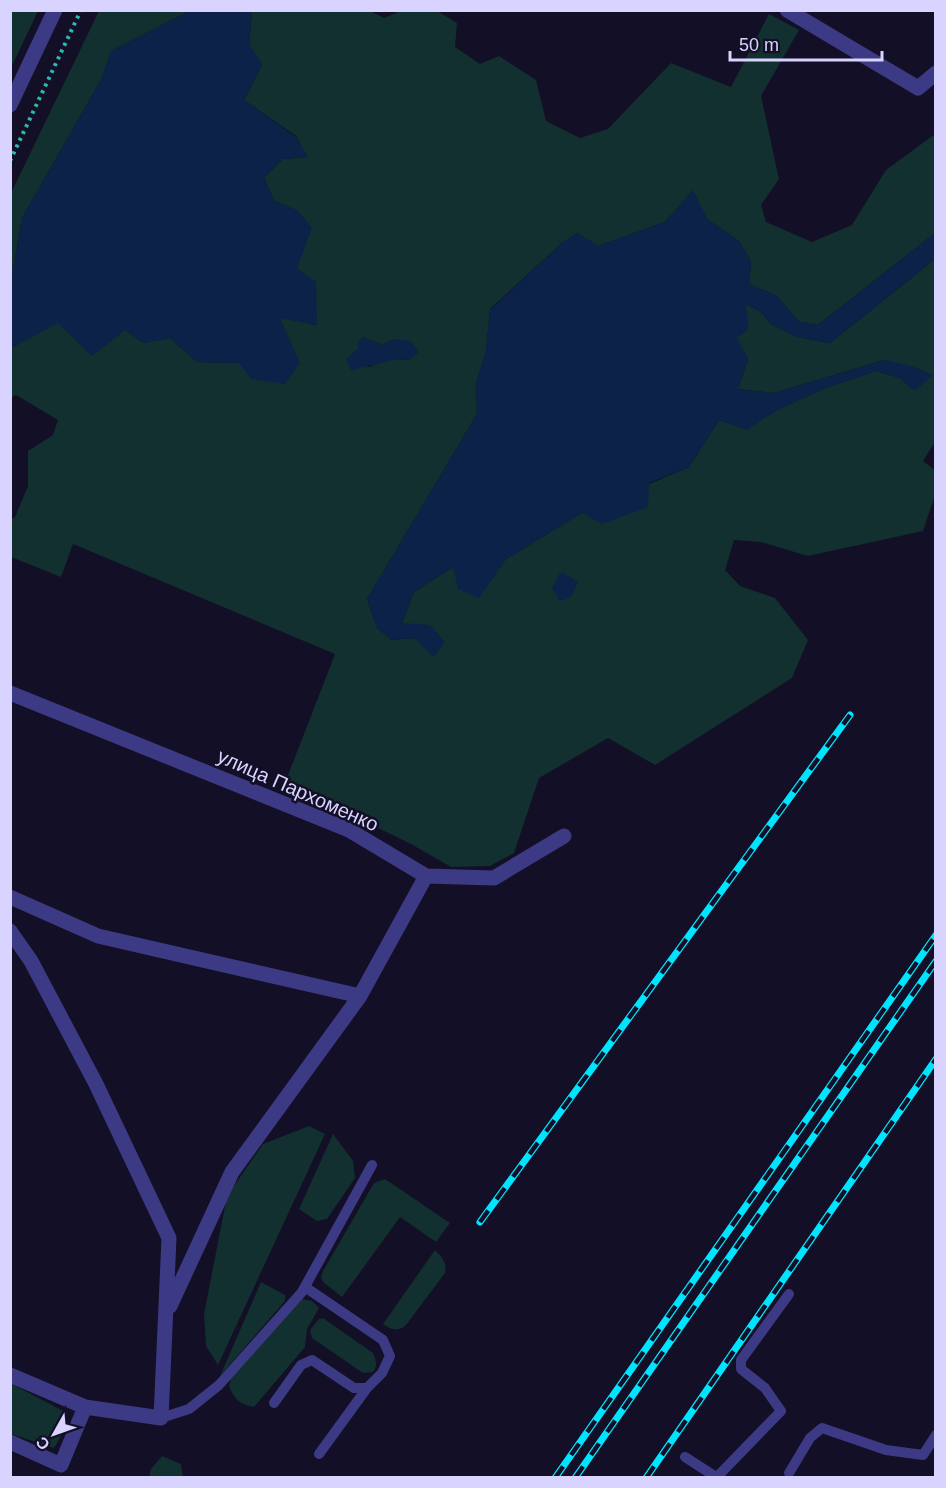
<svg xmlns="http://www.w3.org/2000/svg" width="946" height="1488" font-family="Helvetica,sans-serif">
	<rect width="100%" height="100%" fill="#130f26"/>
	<path fill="#12302f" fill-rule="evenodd" d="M 11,10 L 38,11 L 11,68 L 10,11 Z
		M 99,11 L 190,11 L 111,51 L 102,78 L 22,218 L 11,282 L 11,193 Z
		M 252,11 L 370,11 L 384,18 L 401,11 L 437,11 L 457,23 L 455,47 L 480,64 L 499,56 L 536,80 L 546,121 L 580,138 L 608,129 L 671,63 L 731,87 L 769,14 L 799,30 L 761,96 L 779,179 L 761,205 L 766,222 L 812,242 L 852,225 L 886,170 L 935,134 L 935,233 L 818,325 L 799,322 L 777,296 L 749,284 L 751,262 L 739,241 L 707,219 L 693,191 L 665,222 L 598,246 L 577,233 L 562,243 L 490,309 L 486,351 L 476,383 L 477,414 L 367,599 L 377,628 L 392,640 L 414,638 L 402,623 L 414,592 L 453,567 L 479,597 L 506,559 L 582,513 L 689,467 L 719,420 L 747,429 L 775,411 L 825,388 L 876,371 L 900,378 L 915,391 L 884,360 L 774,393 L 738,389 L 748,359 L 736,338 L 746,304 L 761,312 L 771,324 L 797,337 L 830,343 L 935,259 L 935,442 L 923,461 L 935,470 L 936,492 L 923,531 L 808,556 L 761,542 L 734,540 L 725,570 L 740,586 L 775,598 L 808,640 L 792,678 L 655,765 L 608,738 L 539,778 L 514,853 L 490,866 L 451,867 L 411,844 L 285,783 L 335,654 L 73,544 L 61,577 L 11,557 L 11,519 L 15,517 L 28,486 L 28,451 L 53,435 L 58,420 L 16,395 L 11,397 L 11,348 L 58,322 L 125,330 L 144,343 L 170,338 L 197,362 L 239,363 L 280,317 L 316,325 L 297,268 L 298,211 L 274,201 L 264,178 L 283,159 L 307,157 L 296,136 L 244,100 L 262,65 L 249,45 ZM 363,337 L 382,345 L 395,339 L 409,360 C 394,358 382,361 369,367 L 346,360 L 358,349 Z
		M 309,1126 L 325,1134 L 218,1365 L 206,1346 L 204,1314 L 227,1196 L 263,1144 Z
		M 333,1134 L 353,1161 L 355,1178 L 327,1219 L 317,1221 L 299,1209 Z
		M 385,1179 L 450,1223 L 436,1242 L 400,1217 L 342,1297 L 323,1282 L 321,1277 L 323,1271 L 374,1183 Z
		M 435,1250 C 442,1257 447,1262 445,1273 L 406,1325 C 398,1332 391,1330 383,1324 Z
		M 261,1282 L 285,1295 L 285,1301 L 220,1376 Z
		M 302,1299 L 312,1301 L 319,1308 L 307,1329 L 305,1347 L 254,1407 C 240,1405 234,1399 229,1386 L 232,1375 Z
		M 323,1318 L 373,1353 C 376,1360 378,1365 373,1372 L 363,1373 L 312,1338 L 310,1330 L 319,1319 Z
		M 10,1383 L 67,1413 L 64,1431 L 54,1448 L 11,1434 Z
		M 162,1456 L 181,1464 L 183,1477 L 149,1477 L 151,1469 Z"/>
	<path fill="#0c2248" d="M 190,11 L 252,11 L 249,44 L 262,65 L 244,100 L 296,137 L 308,157 L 283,159 L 264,178 L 274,201 L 298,211 L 312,228 L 297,268 L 316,282 L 317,325 L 280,318 L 300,363 L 285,384 L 251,379 L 239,363 L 197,362 L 170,338 L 144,343 L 125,330 L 92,356 L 58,323 L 11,348 L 11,282 L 22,218 L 102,78 L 111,51 Z
		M 693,190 L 707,219 L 739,241 L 751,262 L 749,284 L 777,296 L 799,322 L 818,325 L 935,233 L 935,259 L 830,343 L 797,337 L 771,324 L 761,312 L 746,304 L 748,329 L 737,338 L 748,359 L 738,389 L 774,393 L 884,360 L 912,366 L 933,375 L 915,391 L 900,378 L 876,371 L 825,388 L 775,411 L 747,430 L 719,420 L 689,467 L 649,483 L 648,507 L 602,524 L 582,513 L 506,559 L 479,598 L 458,589 L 453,567 L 414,592 L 402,623 L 430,625 L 445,642 L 434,657 L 414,638 L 392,640 L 377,628 L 367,599 L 477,414 L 476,383 L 486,351 L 490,310 L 562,243 L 577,233 L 598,246 L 665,222 Z
		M 363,337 L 382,345 L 395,339 L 411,341 L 419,352 L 409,360 C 388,358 372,367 351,370 L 346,360 L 358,349 L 358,342 Z
		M 563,573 L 578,582 L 571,597 L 560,601 L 552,588 L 559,574 Z"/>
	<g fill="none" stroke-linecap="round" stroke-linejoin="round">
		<path stroke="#2fb8b0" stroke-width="4" stroke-dasharray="3 4.5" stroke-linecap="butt" d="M 10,161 L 81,10"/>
		<path stroke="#3d3a85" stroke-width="10" d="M 274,1403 L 301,1365 L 312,1360 L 354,1388 L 367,1388 L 382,1373 L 390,1356 L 383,1340 L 305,1287
			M 161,1418 L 189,1409 L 219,1385 L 302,1292 L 372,1165
			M 319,1454 L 367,1388
			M 685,1457 L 716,1477
			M 789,1473 L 810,1438 L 822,1428 L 886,1450 L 923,1455 L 936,1435
			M 716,1478 L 781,1411 L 765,1388 L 741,1369 L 741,1360 L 789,1294"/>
		<path stroke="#3d3a85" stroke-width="15" d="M 787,10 L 918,88 L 936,73
			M 10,693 L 349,830 L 426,876 L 494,878 L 564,836
			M 10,897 L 98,936 L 360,996
			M 10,931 L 31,961 L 96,1084 L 169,1238 L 161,1418 L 85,1407 L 10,1375
			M 170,1306 L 232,1172 L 360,996 L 426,876
			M 10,1442 L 61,1465 L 85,1407"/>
		<path stroke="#3d3a85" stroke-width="15" d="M 10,105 L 55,10"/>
		<defs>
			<path id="rail" d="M 480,1222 L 850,715
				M 555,1478 L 936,935
				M 575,1478 L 936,961
				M 646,1478 L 936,1059"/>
		</defs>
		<use href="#rail" stroke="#00e5ff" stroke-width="7"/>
		<use href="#rail" stroke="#130f26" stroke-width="4.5" stroke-dasharray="14" stroke-linecap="butt"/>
	</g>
	<g text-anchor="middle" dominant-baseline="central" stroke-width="5" stroke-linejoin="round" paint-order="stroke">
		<g font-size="20" fill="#d9d4ff" stroke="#130f26">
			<text transform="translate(298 790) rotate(24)">улица Пархоменко</text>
		</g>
	</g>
	<rect width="946" height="1488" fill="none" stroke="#d9d4ff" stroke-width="24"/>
	<g transform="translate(54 1434) rotate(230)" stroke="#130f26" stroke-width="4.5" paint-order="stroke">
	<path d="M0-4.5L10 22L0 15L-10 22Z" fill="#d9d4ff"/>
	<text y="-9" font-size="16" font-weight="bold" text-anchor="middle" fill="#d9d4ff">С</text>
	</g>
	<path d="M730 51v9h152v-9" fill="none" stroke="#d9d4ff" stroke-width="3"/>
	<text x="739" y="51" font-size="18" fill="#d9d4ff" stroke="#130f26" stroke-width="4.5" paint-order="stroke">50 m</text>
</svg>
